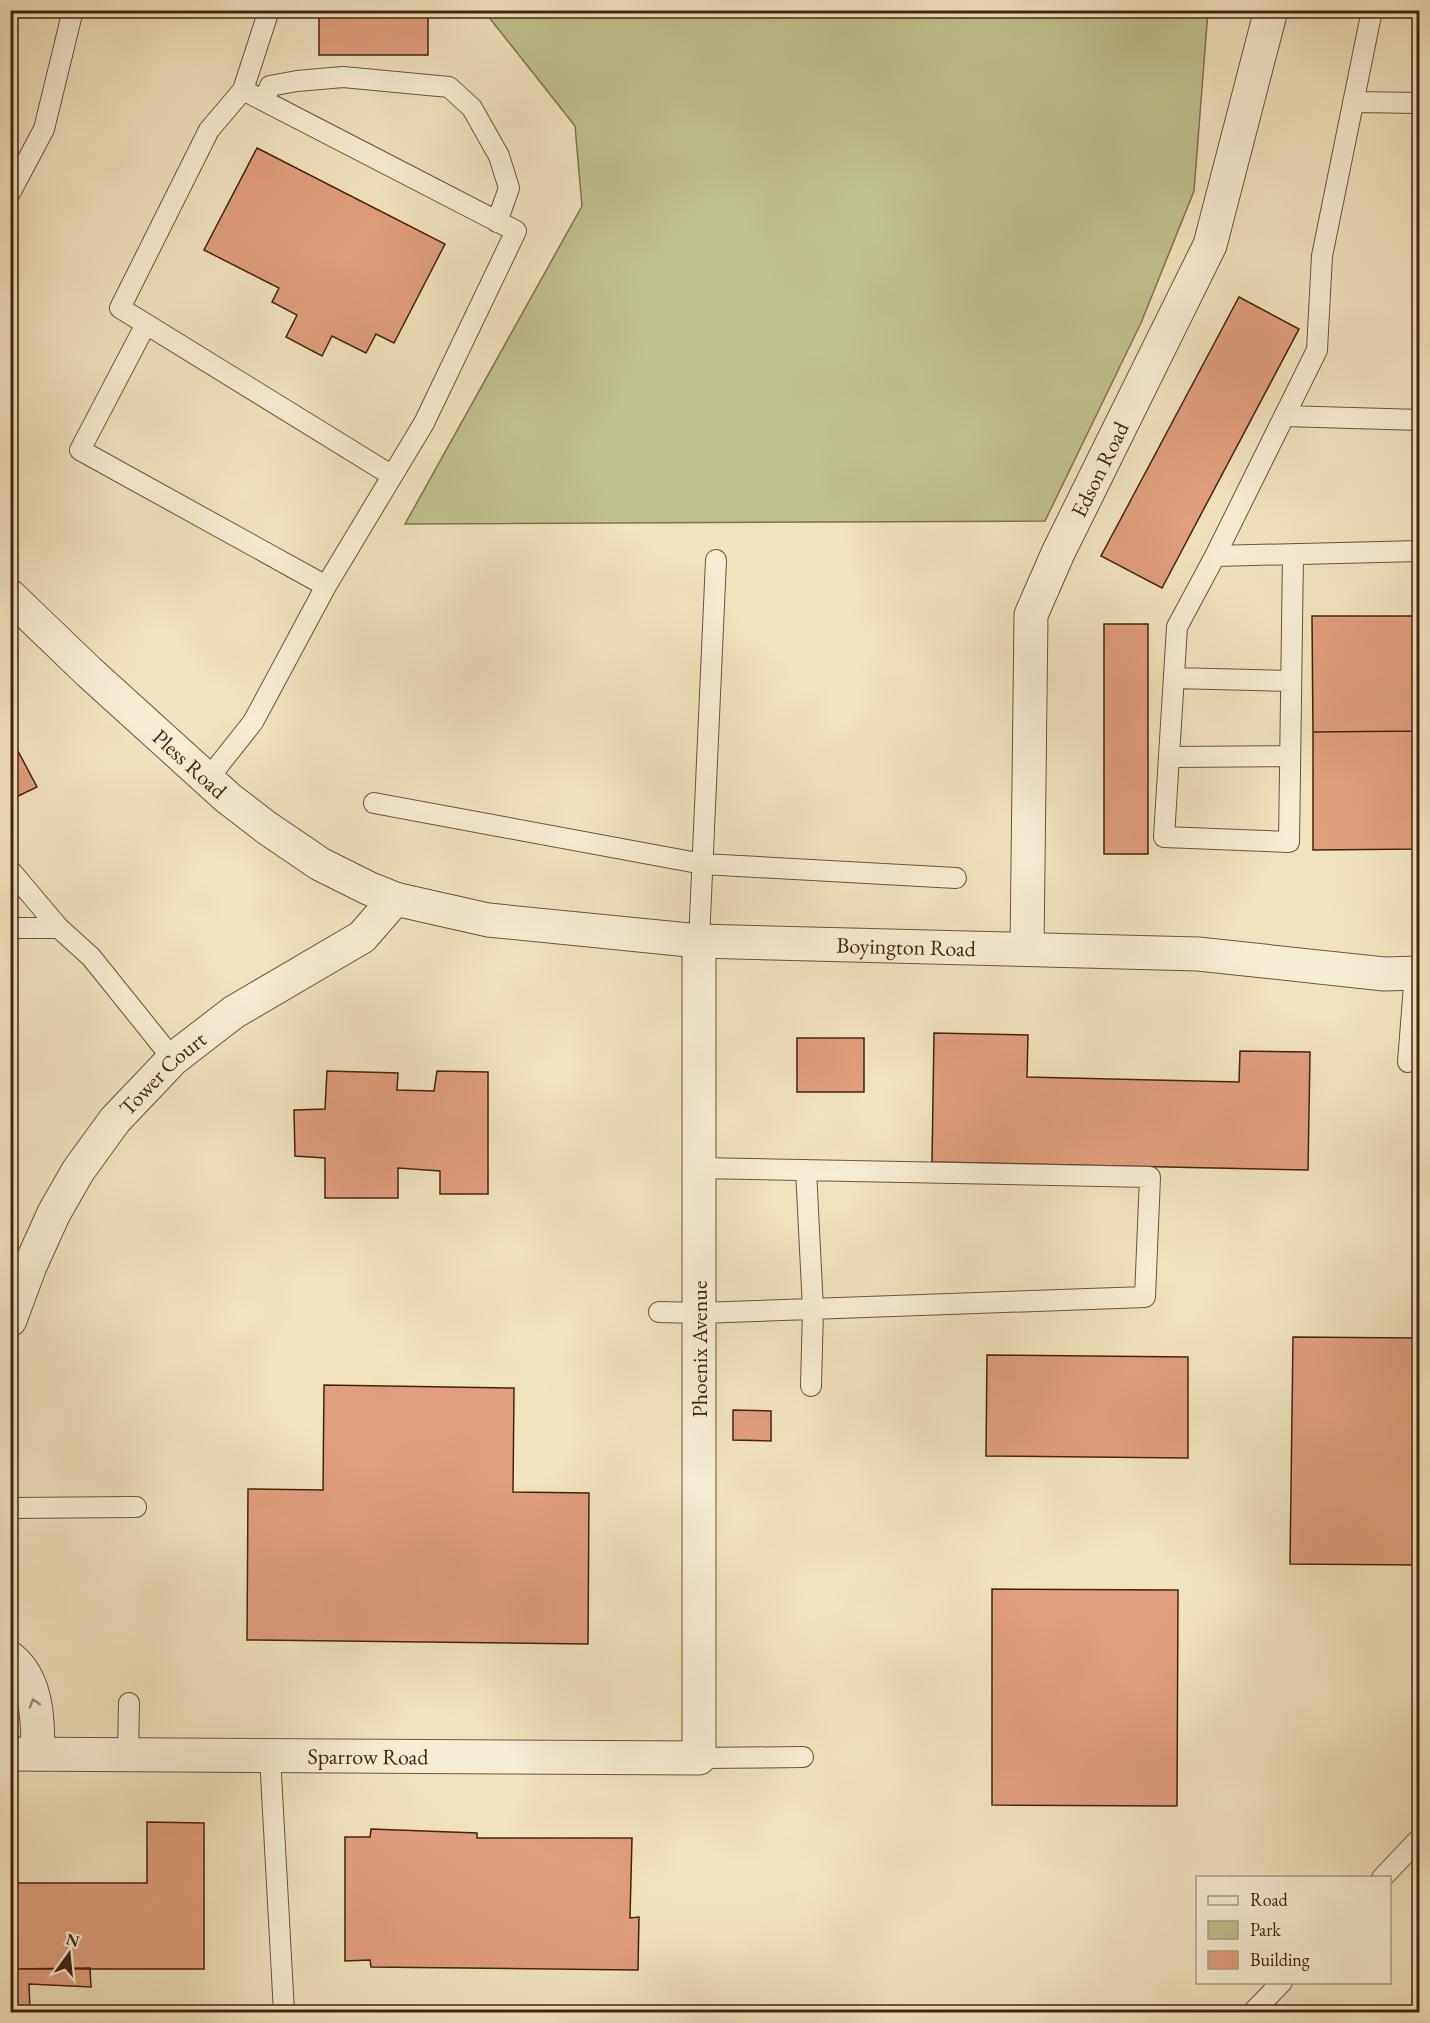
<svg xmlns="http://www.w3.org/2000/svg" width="1430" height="2023" font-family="'EB Garamond',serif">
	<rect width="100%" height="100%" fill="#f1e3be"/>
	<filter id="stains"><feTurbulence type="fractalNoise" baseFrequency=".00333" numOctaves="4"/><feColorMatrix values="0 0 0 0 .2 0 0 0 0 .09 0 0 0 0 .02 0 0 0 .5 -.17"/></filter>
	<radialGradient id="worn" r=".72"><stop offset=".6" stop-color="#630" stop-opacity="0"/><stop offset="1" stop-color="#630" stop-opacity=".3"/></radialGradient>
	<path fill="#c0c28d" stroke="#82734e" stroke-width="1.5" d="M 484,11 L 1208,11 L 1194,191 L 1141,323 L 1045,521 L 405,524 L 582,206 L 575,126 Z"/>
	<path fill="#e19f7b" stroke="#432410" stroke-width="1.5" d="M 319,12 L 428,12 L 428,55 L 319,55 Z
		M 257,148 L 445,244 L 394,343 L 376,334 L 366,353 L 332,336 L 322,356 L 286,337 L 297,315 L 272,302 L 279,288 L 204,250 Z
		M 1239,297 L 1299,329 L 1162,588 L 1101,556 Z
		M 1312,616 L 1420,616 L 1420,731 L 1313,732 Z
		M 1104,624 L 1148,624 L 1148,854 L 1104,854 Z
		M 1420,731 L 1420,849 L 1313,850 L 1313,732 Z
		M 10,736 L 37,787 L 12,799 L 10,797 Z
		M 934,1033 L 1028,1035 L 1027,1077 L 1239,1082 L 1240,1051 L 1310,1052 L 1308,1170 L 932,1162 Z
		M 797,1038 L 864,1038 L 864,1092 L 797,1092 Z
		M 327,1071 L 398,1073 L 397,1090 L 434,1091 L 437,1071 L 488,1072 L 488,1194 L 440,1194 L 440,1171 L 398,1168 L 398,1198 L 325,1198 L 325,1158 L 295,1156 L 294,1110 L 325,1109 Z
		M 1293,1337 L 1420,1338 L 1420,1565 L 1290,1564 Z
		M 987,1355 L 1188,1357 L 1188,1458 L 986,1456 Z
		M 324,1385 L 514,1388 L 513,1492 L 589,1493 L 588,1644 L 247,1640 L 248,1489 L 323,1490 Z
		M 733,1410 L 771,1411 L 771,1441 L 733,1440 Z
		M 992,1589 L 1178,1590 L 1177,1806 L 992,1805 Z
		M 147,1822 L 204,1823 L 204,1969 L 10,1969 L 10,1883 L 147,1883 Z
		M 371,1829 L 477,1833 L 477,1838 L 632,1838 L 630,1918 L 639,1917 L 638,1970 L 371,1967 L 370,1960 L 345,1961 L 345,1837 L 370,1837 Z
		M 90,1968 L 91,1987 L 29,1984 L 30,2010 L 28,2012 L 10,2012 L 10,1969 Z"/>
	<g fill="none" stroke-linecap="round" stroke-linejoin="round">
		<defs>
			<path id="lane" d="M 243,90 L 209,130 L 120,308 L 391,475
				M 264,101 L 270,86 L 297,81 L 343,77 L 449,87 L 472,108 L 499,156 L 509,188 L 497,222
				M 1353,102 L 1420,103
				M 10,193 L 44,129 L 73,10
				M 146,324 L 80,450 L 326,586
				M 1284,416 L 1420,420
				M 1293,554 L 1289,842 L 1164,837 L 1177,627 L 1215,556 L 1317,350 L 1322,256 L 1372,10
				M 1215,556 L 1420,551
				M 1174,678 L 1291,681
				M 1169,757 L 1290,756
				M 207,780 L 253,722 L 326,586 L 424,423 L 516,231 L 243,90 L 269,10
				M 374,803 L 703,864 L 956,878
				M 10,870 L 59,928
				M 10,928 L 59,928 L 91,957 L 173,1059
				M 699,941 L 716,560
				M 1408,1062 L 1415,973
				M 806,1170 L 813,1309 L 811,1386
				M 659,1312 L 699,1313 L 1145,1297 L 1150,1177 L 699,1168
				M 10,1508 L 136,1507
				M 128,1755 L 129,1703
				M 270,1756 L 284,2012
				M 699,1758 L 803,1757
				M 1382,1878 L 1420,1838
				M 1253,2012 L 1282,1982"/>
			<g id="street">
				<path id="s1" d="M 10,596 L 89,672 L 228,798 L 267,828 L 320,864 L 368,888 L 395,899 L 488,920 L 699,941 L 1198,954 L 1384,974 L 1420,973"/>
				<path id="s2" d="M 1027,948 L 1031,615 L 1058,553 L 1210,245 L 1271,10"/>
				<path id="s3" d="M 10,1320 L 30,1266 L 54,1213 L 78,1171 L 115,1120 L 173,1059 L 234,1012 L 362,937 L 395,899"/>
				<path d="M 10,1658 C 38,1680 38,1722 38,1754"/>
				<path id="s4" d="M 10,1754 L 699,1758 L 699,941"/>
			</g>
		</defs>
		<use href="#lane" stroke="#6e543c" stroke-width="22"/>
		<use href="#street" stroke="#6e543c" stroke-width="35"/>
		<use href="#lane" stroke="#f6edd5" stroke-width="20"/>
		<use href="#street" stroke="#f6edd5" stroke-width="33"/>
	</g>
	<defs><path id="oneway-chevron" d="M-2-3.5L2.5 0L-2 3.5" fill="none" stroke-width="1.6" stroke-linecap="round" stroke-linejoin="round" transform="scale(1.5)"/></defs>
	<use stroke="#9c8872" href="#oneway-chevron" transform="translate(34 1703) rotate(-107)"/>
	<g text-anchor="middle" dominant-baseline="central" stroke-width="4.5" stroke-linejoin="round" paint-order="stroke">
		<g font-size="22" fill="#432410" stroke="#f6edd5">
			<text stroke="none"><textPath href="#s2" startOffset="494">Edson Road</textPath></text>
			<text stroke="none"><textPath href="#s1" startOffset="246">Pless Road</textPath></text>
			<text stroke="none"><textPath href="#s1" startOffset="1008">Boyington Road</textPath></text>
			<text stroke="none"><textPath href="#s3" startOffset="294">Tower Court</textPath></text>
			<text transform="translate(699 1349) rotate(-90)">Phoenix Avenue</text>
			<text stroke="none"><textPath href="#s4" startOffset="358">Sparrow Road</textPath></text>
		</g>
	</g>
	<rect width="1430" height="2023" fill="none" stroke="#f1e3be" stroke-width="36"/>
	<rect x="12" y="12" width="1406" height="1999" fill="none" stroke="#432410" stroke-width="3"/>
	<rect x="18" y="18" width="1394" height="1987" fill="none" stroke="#432410" stroke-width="1.5"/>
	<rect x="1196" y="1876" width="195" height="108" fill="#f6edd5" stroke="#ae9d86" stroke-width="1.5"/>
	<rect x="1208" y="1896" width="30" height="9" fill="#f6edd5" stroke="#ae9d86" stroke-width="1.5"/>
	<text x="1250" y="1906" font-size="18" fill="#432410">Road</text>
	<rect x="1208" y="1921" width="30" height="18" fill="#c0c28d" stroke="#ae9d86" stroke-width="1.5"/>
	<text x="1250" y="1936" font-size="18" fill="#432410">Park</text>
	<rect x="1208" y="1951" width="30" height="18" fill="#e19f7b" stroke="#ae9d86" stroke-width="1.5"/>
	<text x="1250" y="1966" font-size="18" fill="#432410">Building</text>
	<g transform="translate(69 1954) rotate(15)" stroke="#f6edd5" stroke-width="4.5" paint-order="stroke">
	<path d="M0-4.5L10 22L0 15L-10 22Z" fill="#432410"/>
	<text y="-9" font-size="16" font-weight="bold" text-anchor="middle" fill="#432410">N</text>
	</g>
	<rect width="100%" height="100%" filter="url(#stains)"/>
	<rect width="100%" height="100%" fill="url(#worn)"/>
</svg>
